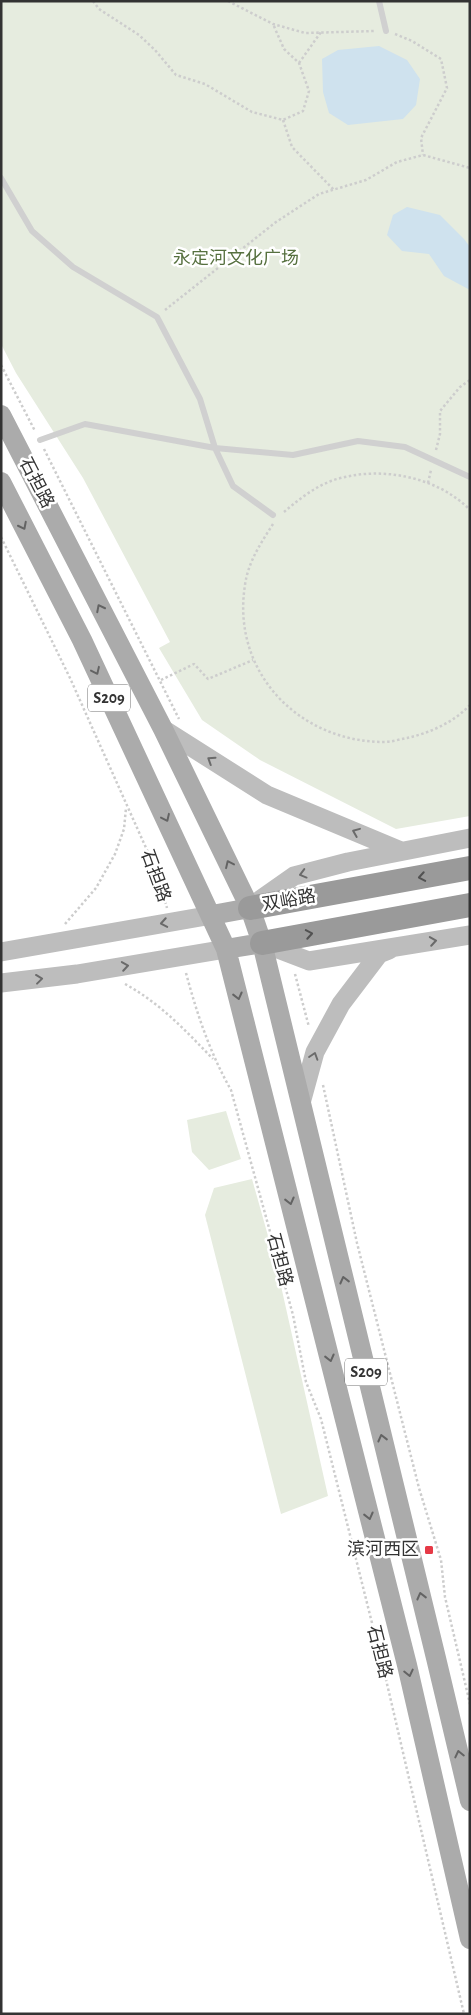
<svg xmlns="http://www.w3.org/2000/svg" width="471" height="2015" font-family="'Alegreya Sans','Noto Sans SC',sans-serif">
	<rect width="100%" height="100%" fill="#fff"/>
	<path fill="#e6ecdf" d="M 1,1 L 470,1 L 470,816 L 396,829 L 260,760 L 202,720 L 159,648 L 170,642 L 83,478 L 16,373 L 1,344 Z
		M 226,1111 L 241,1159 L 209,1170 L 192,1152 L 187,1120 Z
		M 252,1179 L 277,1268 L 328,1496 L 281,1514 L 205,1215 L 214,1188 Z"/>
	<path fill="#cfe2ee" d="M 379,46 L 407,60 L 420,79 L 416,105 L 403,119 L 348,125 L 329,113 L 323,92 L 322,59 L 338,50 Z
		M 407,207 L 440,215 L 464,239 L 470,247 L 470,290 L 444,276 L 429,254 L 402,251 L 387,235 L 393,215 Z"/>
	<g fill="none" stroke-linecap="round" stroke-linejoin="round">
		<path stroke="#cdcdcd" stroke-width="2.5" stroke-dasharray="2.5 2.5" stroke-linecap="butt" d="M 93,1 L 99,9 L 139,35 L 155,50 L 176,75 L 205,84 L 252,112 L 283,120 L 303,111 L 309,91 L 299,63 L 284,49 L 273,24
			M 228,1 L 273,24 L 305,33 L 375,31
			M 395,34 L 412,41 L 441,59 L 447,88 L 421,138 L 423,155
			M 299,63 L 321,32
			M 283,120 L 292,147 L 334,190
			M 165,310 L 276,222 L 319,194 L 366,180 L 397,162 L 423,155 L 470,168
			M 1,365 L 35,431
			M 44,449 L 179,719
			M 436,450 L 440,434 L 440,411 L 460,387 L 470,380
			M 428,483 L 431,470
			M 284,512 C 298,500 313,488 331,481 C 376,465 436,475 470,510
			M 273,524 C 261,543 248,562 245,585 C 231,672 299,742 384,742 C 392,742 400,739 407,738 C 430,733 454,722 470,705
			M 1,537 L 70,678 L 155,868 L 167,908
			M 161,680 L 194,664 L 208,679 L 253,660
			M 65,924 L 96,888 L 115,854 L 124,829 L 126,808
			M 186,973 C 197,1014 210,1053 231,1090 L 293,1315 L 306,1382 L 321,1419 L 384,1671 L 464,2014
			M 295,974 L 309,1027
			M 125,984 C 160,1003 186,1031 213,1059
			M 323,1085 L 357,1243 L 419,1488 L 441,1560 L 445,1597 L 470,1704"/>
		<path stroke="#d0d0d0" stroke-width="6" d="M 379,1 L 386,31
			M 1,178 L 32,231 L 73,267 L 157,317 L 200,399 L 215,448 L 233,486 L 273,515
			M 40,440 L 85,424 L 215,448 L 293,455 L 358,441 L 405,447 L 470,477"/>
		<path stroke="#bdbdbd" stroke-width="19" d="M 163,729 L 267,795 L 401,851
			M 250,907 L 294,876 L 348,862 L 470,838
			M 262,943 L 309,961 L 470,935
			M 1,952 L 212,915
			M 1,983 L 77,974 L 226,949
			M 301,1103 L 315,1052 L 341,1004 L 379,954 L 389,950"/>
		<path stroke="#ababab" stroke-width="20" d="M 1,415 L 163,729 L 250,908 L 262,943 L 436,1658 L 470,1801
			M 1,482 L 82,640 L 226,949 L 407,1665 L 470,1939
			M 212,915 L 250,908
			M 226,949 L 262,943"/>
		<path stroke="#9a9a9a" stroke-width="24" d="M 250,908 L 470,868
			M 262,943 L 470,905"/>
	</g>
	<defs><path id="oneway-chevron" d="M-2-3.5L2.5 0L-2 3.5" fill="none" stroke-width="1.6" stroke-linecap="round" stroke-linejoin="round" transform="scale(1.25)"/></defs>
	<g stroke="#636363">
		<use href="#oneway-chevron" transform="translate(23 526) rotate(63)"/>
		<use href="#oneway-chevron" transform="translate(100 608) rotate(-117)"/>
		<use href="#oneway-chevron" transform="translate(96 671) rotate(65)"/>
		<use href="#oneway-chevron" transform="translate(166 818) rotate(65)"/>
		<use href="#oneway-chevron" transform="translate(229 864) rotate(-115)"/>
		<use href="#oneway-chevron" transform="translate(238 996) rotate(76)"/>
		<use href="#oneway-chevron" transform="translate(290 1201) rotate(76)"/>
		<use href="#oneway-chevron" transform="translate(344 1280) rotate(-104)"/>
		<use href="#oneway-chevron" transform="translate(330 1358) rotate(76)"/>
		<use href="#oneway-chevron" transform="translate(382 1438) rotate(-104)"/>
		<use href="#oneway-chevron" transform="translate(369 1516) rotate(76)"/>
		<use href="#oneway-chevron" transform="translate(421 1596) rotate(-104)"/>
		<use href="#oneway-chevron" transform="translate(409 1673) rotate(77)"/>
		<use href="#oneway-chevron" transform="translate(459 1754) rotate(-103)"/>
	</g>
	<g stroke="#6a6a6a">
		<use href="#oneway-chevron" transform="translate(211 760) rotate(-147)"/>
		<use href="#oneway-chevron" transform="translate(356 832) rotate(-158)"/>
		<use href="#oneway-chevron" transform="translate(303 874) rotate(165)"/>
		<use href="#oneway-chevron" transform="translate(164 923) rotate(170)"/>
		<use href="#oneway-chevron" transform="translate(433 941) rotate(-9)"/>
		<use href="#oneway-chevron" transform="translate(125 966) rotate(-9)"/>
		<use href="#oneway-chevron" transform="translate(39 979) rotate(-7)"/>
		<use href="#oneway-chevron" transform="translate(314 1056) rotate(-72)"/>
	</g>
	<g stroke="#525252">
		<use href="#oneway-chevron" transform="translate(422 877) rotate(170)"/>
		<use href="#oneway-chevron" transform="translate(309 934) rotate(-10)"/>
	</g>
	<rect fill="#e63946" stroke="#fff" stroke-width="2" x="424" y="1545" width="10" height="10" rx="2.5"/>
	<g text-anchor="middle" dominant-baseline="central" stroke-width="5" stroke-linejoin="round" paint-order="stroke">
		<g fill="#fff" stroke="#707070" stroke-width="1">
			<rect x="88" y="684.5" width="42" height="27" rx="4"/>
			<rect x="345" y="1358.5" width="42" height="27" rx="4"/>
		</g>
		<g font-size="16" font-weight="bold" fill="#333">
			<text x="109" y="698">S209</text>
			<text x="366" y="1372">S209</text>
		</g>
		<g font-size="18" fill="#56703f" stroke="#fff">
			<text x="236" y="259">永定河文化广场</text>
		</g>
		<g font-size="18" fill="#333" stroke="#fff">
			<text transform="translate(36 483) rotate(63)">石担路</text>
			<text transform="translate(155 876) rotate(70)">石担路</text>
			<text transform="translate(289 901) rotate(-10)">双峪路</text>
			<text transform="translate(279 1260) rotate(75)">石担路</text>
			<text transform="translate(379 1652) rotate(76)">石担路</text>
		</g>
		<g font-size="18" fill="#333" stroke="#fff" text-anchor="end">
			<text x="419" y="1550">滨河西区</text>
		</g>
	</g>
	<rect width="471" height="2015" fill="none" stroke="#333333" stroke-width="5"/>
</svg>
